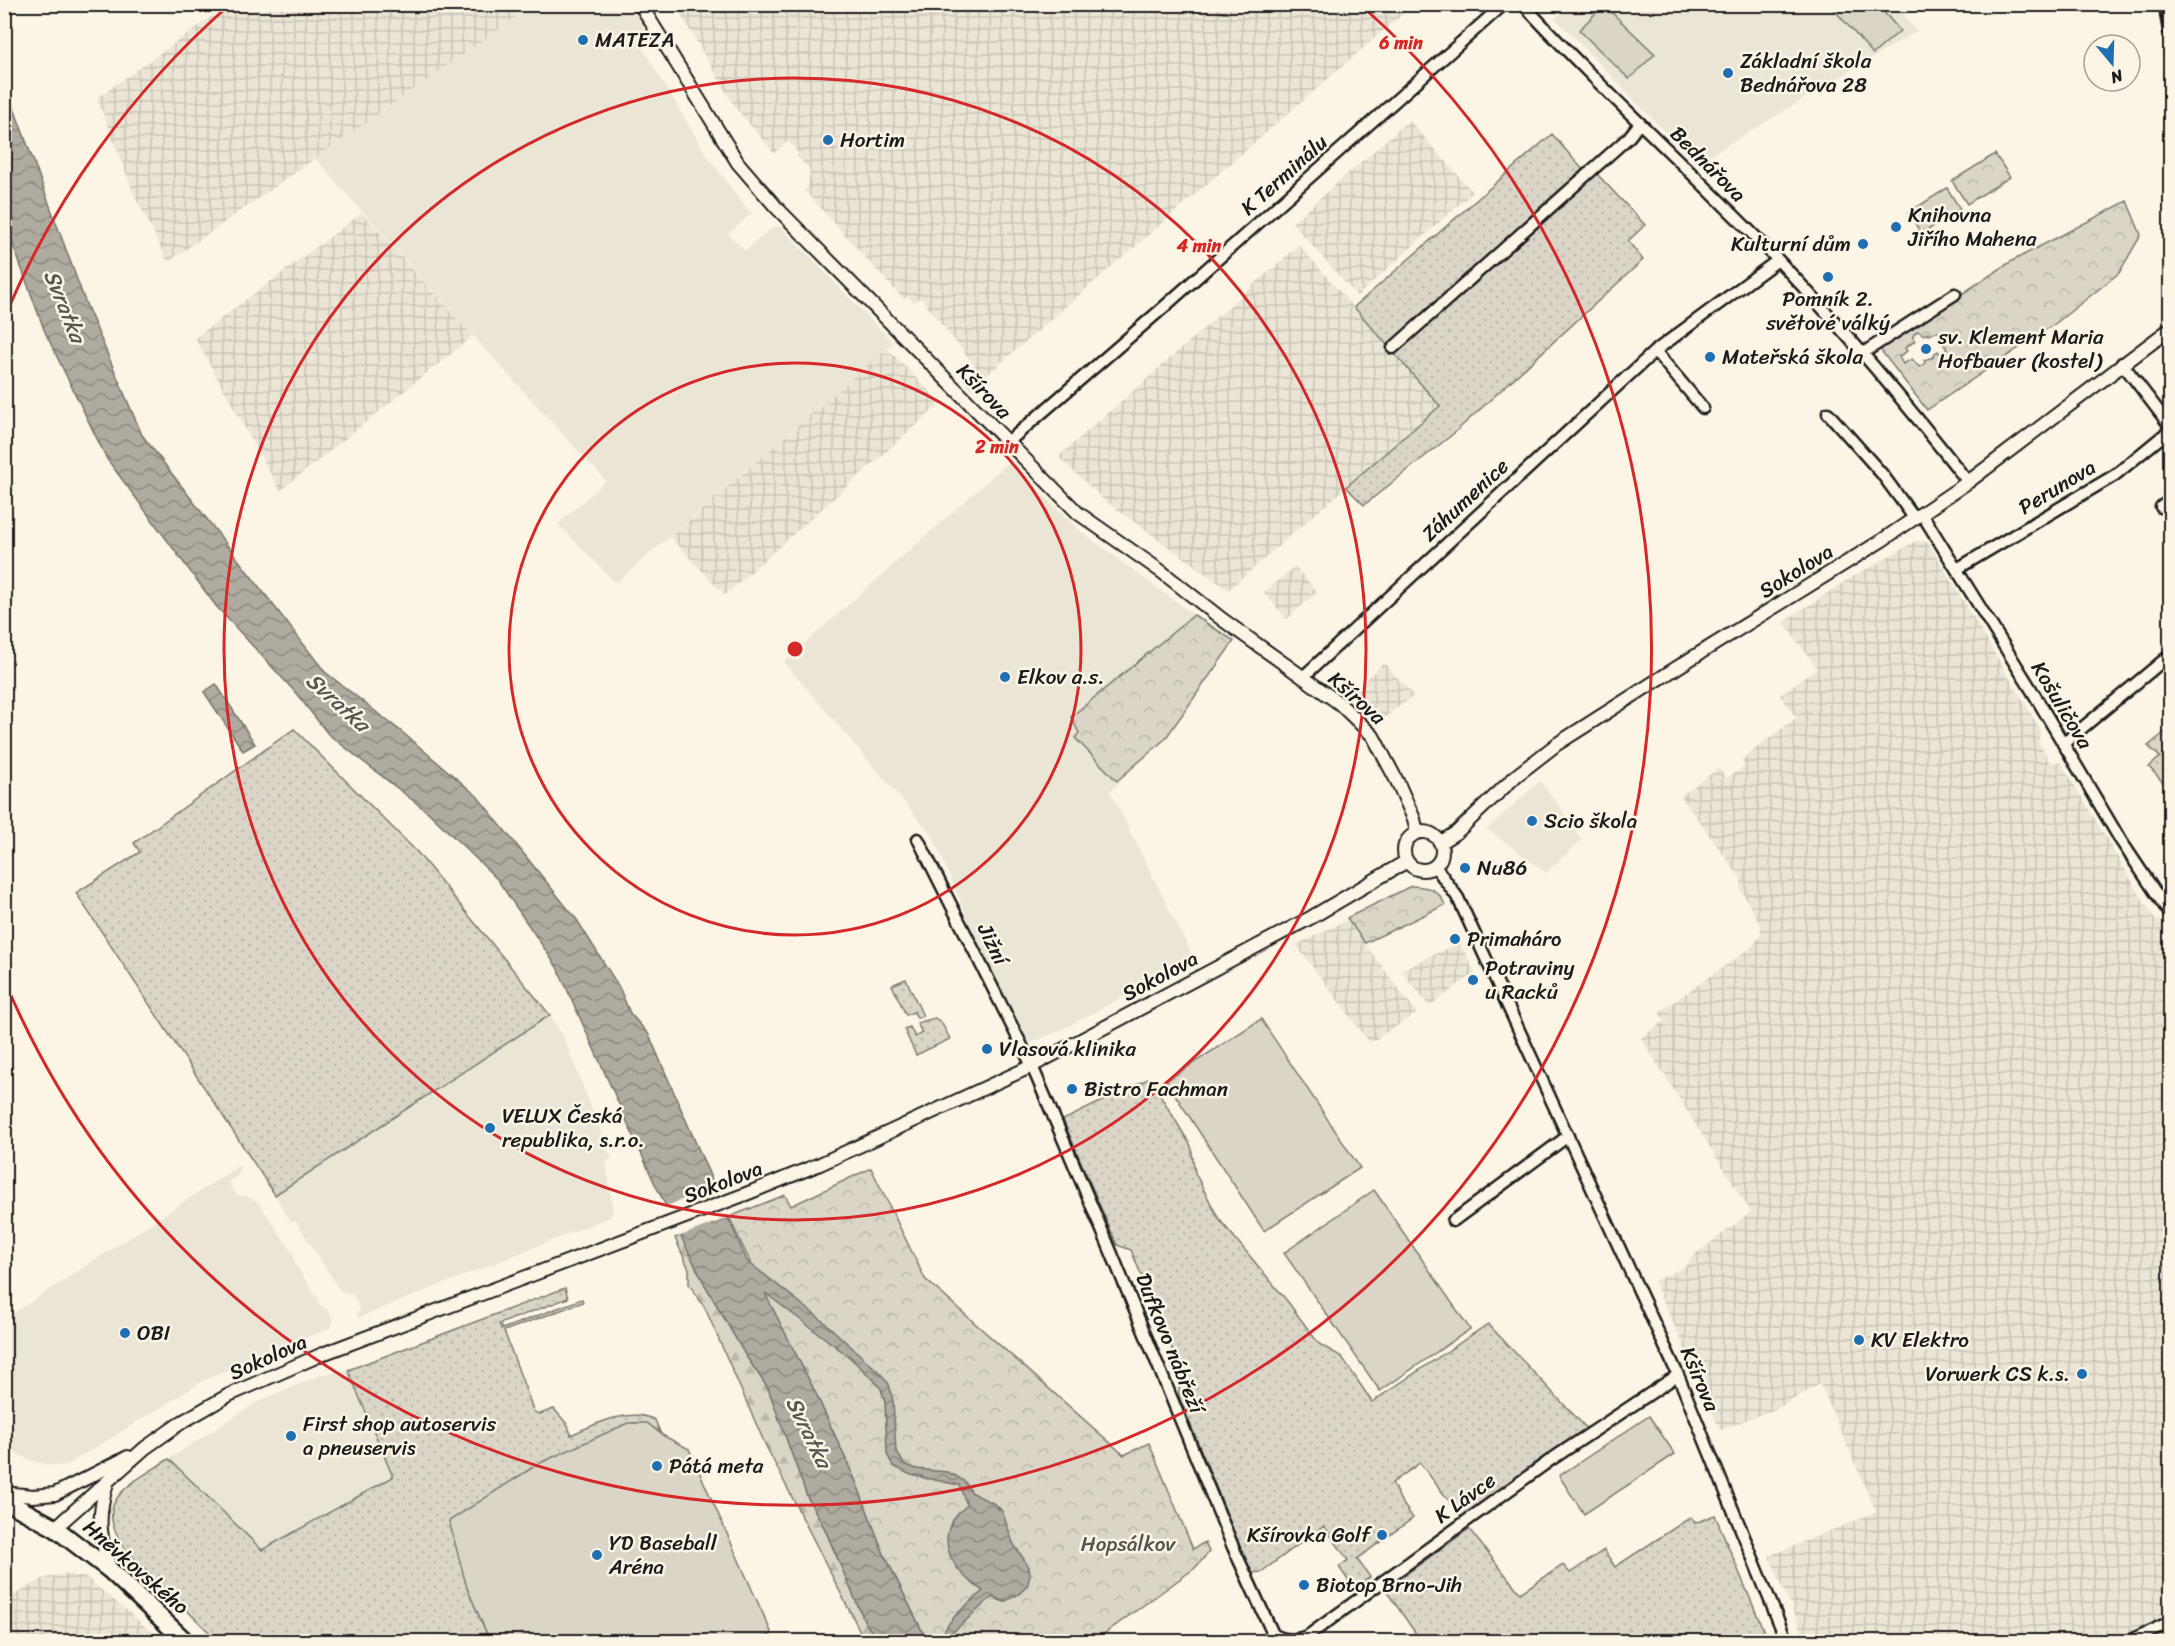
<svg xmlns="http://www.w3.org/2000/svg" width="2175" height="1646" font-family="Sriracha,sans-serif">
	<defs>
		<pattern id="industrial-grid" width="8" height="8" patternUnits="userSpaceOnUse" patternTransform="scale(1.5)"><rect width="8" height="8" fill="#ebe5d6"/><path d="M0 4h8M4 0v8" fill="none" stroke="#c9c4b7"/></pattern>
		<pattern id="grass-dots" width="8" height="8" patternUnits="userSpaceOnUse" patternTransform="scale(1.5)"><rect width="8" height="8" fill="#dbd5c8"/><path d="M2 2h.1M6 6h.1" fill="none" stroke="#bbb6ab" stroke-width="1.8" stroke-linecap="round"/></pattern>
		<pattern id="forest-firs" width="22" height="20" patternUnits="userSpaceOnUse" patternTransform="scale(1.5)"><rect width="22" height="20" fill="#dbd5c8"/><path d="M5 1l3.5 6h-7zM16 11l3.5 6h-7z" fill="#bbb6ab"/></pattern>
		<pattern id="park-crowns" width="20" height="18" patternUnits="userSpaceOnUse" patternTransform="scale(1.5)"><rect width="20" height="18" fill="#dbd5c8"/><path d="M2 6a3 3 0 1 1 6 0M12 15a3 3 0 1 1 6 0" fill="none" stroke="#bbb6ab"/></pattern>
		<pattern id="water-waves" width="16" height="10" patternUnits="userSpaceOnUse" patternTransform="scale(1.5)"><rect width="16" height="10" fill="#b0aba1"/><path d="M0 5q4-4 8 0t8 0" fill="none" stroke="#8e8a82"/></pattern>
	</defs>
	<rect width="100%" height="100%" fill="#fcf5e5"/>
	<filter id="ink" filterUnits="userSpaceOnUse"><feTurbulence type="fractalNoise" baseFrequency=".0167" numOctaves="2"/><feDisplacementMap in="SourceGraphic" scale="12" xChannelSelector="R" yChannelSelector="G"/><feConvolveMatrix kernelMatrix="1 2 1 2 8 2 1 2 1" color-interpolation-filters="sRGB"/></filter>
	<g filter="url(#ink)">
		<path fill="#ebe5d6" d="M 1579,4 L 1894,4 L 1917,31 L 1696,164 L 1555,18 Z
			M 533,5 L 630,5 L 651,40 L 642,47 L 706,154 L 751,214 L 728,234 L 745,251 L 773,227 L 781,227 L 893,343 L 616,583 L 558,524 L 606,481 L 473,336 L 315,158 Z
			M 1009,462 L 1079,530 L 1194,615 L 1071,717 L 1079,733 L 1076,738 L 1119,783 L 1110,791 L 1194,959 L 1057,1032 L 1028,1044 L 978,944 L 933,836 L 784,662 Z
			M 1540,781 L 1564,812 L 1581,840 L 1546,873 L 1487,829 Z
			M 550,1015 L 563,1036 L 612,1160 L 606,1162 L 613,1210 L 610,1217 L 358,1318 L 357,1313 L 360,1309 L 352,1293 L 345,1294 L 341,1292 L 295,1220 L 291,1222 L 275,1195 Z
			M 240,1165 L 239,1175 L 228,1182 L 237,1195 L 250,1197 L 260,1204 L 294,1255 L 294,1262 L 319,1301 L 317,1303 L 327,1309 L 333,1319 L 330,1328 L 205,1380 L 67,1465 L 55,1466 L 32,1461 L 16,1453 L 5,1441 L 5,1319 Z
			M 348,1370 L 394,1477 L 262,1550 L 169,1459 L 257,1402 L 321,1375 Z"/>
		<path fill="url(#industrial-grid)" d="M 230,4 L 533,4 L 533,5 L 168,262 L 134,194 L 97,98 Z
			M 675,5 L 1413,5 L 971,389 L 966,384 L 979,371 L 920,297 L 914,303 L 908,296 L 904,300 L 804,190 L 808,187 L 810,170 L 797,156 L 799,154 L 788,141 L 774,153 L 735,107 Z
			M 1409,120 L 1473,192 L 1357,296 L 1292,223 Z
			M 362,213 L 473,336 L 280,491 L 195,338 Z
			M 1299,245 L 1440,406 L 1228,590 L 1104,500 L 1058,457 Z
			M 887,348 L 941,403 L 725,595 L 670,537 Z
			M 1916,541 L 1926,542 L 1931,547 L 2040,729 L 2039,742 L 2050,763 L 2060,762 L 2062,764 L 2155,920 L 2170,922 L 2170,1641 L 1806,1641 L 1769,1556 L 1876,1512 L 1820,1384 L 1776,1409 L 1720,1430 L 1699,1380 L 1654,1281 L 1685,1267 L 1693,1256 L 1751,1212 L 1641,1038 L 1665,1021 L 1659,1012 L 1752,947 L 1760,936 L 1761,926 L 1741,890 L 1741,879 L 1681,796 L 1719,768 L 1726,779 L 1745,766 L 1741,760 L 1796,718 L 1780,695 L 1817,668 L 1783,622 L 1849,579 Z
			M 1295,566 L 1317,592 L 1287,619 L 1264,593 Z
			M 1384,663 L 1414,696 L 1382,719 L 1355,689 Z
			M 1347,920 L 1417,1013 L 1370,1043 L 1296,945 Z
			M 1460,942 L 1475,973 L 1429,1006 L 1401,970 Z
			M 64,1574 L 87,1578 L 93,1583 L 131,1614 L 161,1641 L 5,1641 L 5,1600 L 42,1579 Z"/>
		<path fill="url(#grass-dots)" stroke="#7c7872" stroke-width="1.5" d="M 1552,134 L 1583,170 L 1388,346 L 1354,307 Z
			M 1597,174 L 1645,225 L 1628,241 L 1643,260 L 1453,434 L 1364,505 L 1346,487 L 1440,406 L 1393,352 L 1556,208 Z
			M 2170,728 L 2170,790 L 2149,767 L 2160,757 L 2148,746 Z
			M 294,729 L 417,852 L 550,1015 L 275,1195 L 76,893 L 140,852 L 134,843 Z
			M 906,979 L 923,1016 L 917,1018 L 914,1012 L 906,1015 L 892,985 Z
			M 935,1018 L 941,1022 L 950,1039 L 916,1055 L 904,1029 L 910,1027 L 915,1037 L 922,1033 L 917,1023 Z
			M 1150,1078 L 1191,1146 L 1195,1173 L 1219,1219 L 1288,1302 L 1319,1344 L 1342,1357 L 1372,1402 L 1488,1324 L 1587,1429 L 1462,1518 L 1420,1463 L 1392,1483 L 1401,1501 L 1413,1518 L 1357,1559 L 1370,1577 L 1354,1589 L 1339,1567 L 1348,1560 L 1324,1526 L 1261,1572 L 1251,1573 L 1179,1396 L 1179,1366 L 1131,1250 L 1117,1245 L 1063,1120 Z
			M 565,1288 L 568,1298 L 499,1324 L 502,1329 L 582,1299 L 583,1302 L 504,1331 L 534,1412 L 540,1414 L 554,1409 L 568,1425 L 571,1435 C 595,1424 630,1407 655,1420 L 660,1432 C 649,1424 636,1418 623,1427 L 467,1588 L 490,1641 L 218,1641 L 128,1552 C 88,1502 128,1485 169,1459 L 262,1550 L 393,1477 L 348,1370 Z
			M 1715,1515 L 1768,1641 L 1637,1642 L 1632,1637 L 1628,1636 L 1625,1642 L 1421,1641 L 1387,1592 L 1390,1586 L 1469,1529 L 1520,1593 L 1563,1565 L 1570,1573 L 1604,1550 L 1615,1567 L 1691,1517 L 1695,1523 Z"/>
		<path fill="url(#forest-firs)" stroke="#7c7872" stroke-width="1.5" d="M 681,1236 L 704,1283 L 746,1356 L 768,1388 L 807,1496 L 824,1527 L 865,1622 L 878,1641 L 865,1641 L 765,1444 L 705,1308 L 689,1284 L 689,1269 L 675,1238 Z"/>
		<path fill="url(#park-crowns)" stroke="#7c7872" stroke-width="1.5" fill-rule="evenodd" d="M 1995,154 L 2010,177 L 1967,204 L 1952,181 Z
			M 2127,201 L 2141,235 L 2119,273 L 2056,323 L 1927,410 L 1879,348 L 2012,261 ZM 1918,331 L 1924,335 L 1928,333 L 1929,335 L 1936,332 L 1941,332 L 1943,336 L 1942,342 L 1947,349 L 1940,354 L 1938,351 L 1935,353 L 1934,357 L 1924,360 L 1925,363 L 1919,367 L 1912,359 L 1903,364 L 1899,357 L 1907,351 L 1905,348 L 1915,341 L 1913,338 L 1914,334 Z
			M 1194,615 L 1234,641 L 1165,739 L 1117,781 L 1075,738 L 1079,733 L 1071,717 Z
			M 1411,886 C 1428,887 1438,888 1445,905 L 1365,943 L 1347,918 Z
			M 871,1168 L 925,1279 L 1124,1455 L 1149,1443 L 1193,1549 L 1205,1542 L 1209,1552 L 1195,1568 L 1094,1641 L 927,1641 L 883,1552 L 856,1482 L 817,1396 L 764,1292 L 729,1217 L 785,1195 L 791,1206 Z"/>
		<path fill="#dbd5c8" stroke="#7c7872" stroke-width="1.5" d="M 1604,5 L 1655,54 L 1629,79 L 1579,30 Z
			M 1830,5 L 1878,5 L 1900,31 L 1873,54 Z
			M 1947,188 L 1960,209 L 1922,234 L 1908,213 Z
			M 1261,1019 L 1360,1168 L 1264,1231 L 1166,1081 Z
			M 1374,1190 L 1470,1329 L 1380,1391 L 1284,1253 Z
			M 1649,1416 L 1675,1454 L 1584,1514 L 1559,1476 Z
			M 628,1423 L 647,1423 L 664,1436 L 689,1449 L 772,1634 L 755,1642 L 490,1641 L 467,1588 L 449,1521 L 538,1464 Z"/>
		<path fill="url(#water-waves)" stroke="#75726c" stroke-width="1.5" d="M 4,81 L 86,304 L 142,435 L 325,672 L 402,732 L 477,796 L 577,920 L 619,987 L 630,1013 L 649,1035 L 747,1261 L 823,1321 L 880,1373 L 889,1384 L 893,1401 L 896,1451 L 904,1464 L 917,1469 L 947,1472 L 956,1476 L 965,1482 L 972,1493 L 995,1504 L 1002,1511 L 1013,1543 L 1029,1567 L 1030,1576 L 1027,1586 L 1019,1594 L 1004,1602 L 992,1597 L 952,1633 L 950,1641 L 942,1641 C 942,1622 970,1603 983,1591 C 950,1570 930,1535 967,1505 L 959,1485 L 911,1475 L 893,1466 L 887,1454 L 885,1402 L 881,1389 L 873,1379 L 847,1355 L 765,1293 L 817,1396 L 856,1482 L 883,1552 L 927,1641 L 878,1641 L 865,1622 L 824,1527 L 807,1496 L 768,1388 L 746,1356 L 704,1283 L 655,1184 L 557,967 L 497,879 L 429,813 L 328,734 L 296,693 L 216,606 L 107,459 L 45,332 L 5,223 Z
			M 216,684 L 255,744 L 243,751 L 204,692 Z"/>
		<path fill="#fcf5e5" d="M 718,1185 L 732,1216 L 678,1237 L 664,1207 Z"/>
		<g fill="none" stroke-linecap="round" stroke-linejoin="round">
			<defs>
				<path id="minor" d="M 1523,4 C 1605,94 1696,174 1779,261 C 1846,332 1908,405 1968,482
					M 1393,348 L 1629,137 L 1640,123
					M 1655,351 L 1703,408
					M 1863,353 L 1955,294
					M 2122,363 L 2170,426
					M 1828,413 L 1882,474 L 1915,519
					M 1007,443 L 1164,307 L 1504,4
					M 2161,507 L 2170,500
					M 1922,514 L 2031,689 L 2121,841 L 2170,914
					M 1957,569 L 2115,475 L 2170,430
					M 1303,677 L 1655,351 L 1778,260
					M 2063,744 L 2170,655
					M 918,839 L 1032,1066 L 1107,1242 L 1233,1547 L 1273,1634 C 1285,1642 1297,1641 1309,1635 L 1552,1459 L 1678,1375
					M 1435,866 L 1458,898 L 1678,1375 L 1787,1642
					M 1453,1221 L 1568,1136
					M 2126,1642 L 2170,1622"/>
				<path id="tertiary" d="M 640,4 L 738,163 L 776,207 L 1078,513 L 1162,572 L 1223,620 L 1339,703 L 1373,736 L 1398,783 L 1414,819 L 1417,832
					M1404 851a19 19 0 1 1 38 0a19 19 0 1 1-38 0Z
					M 1441,842 L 1457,832 L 1517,775 L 1557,744 L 1692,658 L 1881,541 L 1968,482 L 2170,329
					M 107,1483 C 97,1517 99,1537 111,1571
					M 4,1493 L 33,1496 L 55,1494 L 128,1457
					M 55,1528 L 145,1448 L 182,1422 L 229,1395 L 325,1353 L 746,1194 L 820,1164 L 1032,1066 L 1312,917 L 1407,861"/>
				<path id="primary" d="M 4,1500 L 55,1528 L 111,1571 L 186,1642"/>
			</defs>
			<use href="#minor" stroke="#1c1c1c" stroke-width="15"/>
			<use href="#tertiary" stroke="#1c1c1c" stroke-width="16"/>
			<use href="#primary" stroke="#1c1c1c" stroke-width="21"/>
			<use href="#minor" stroke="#fcf5e5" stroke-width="10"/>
			<use href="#tertiary" stroke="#fcf5e5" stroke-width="12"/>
			<use href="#primary" stroke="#fcf5e5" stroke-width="16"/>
			<path stroke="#1c1c1c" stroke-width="4" d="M 2159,4 L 2166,47"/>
		</g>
	</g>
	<g fill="none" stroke="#d62828" stroke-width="3">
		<circle cx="795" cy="649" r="286"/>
		<circle cx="795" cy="649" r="571"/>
		<path d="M6 314A857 857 0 0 1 227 7M1363 7A857 857 0 1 1 6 984"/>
	</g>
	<g fill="#1f6fb2" stroke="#fcf5e5" stroke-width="2">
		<circle cx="583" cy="40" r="6"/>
		<circle cx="1728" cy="73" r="6"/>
		<circle cx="828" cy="140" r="6"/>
		<circle cx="1896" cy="227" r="6"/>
		<circle cx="1863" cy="244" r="6"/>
		<circle cx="1828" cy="277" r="6"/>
		<circle cx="1926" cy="349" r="6"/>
		<circle cx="1710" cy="357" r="6"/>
		<circle cx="1005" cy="677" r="6"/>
		<circle cx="1532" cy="821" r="6"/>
		<circle cx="1465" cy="868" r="6"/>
		<circle cx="1455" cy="939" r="6"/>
		<circle cx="1473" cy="980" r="6"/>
		<circle cx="987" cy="1049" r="6"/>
		<circle cx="1072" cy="1089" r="6"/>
		<circle cx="490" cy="1128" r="6"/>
		<circle cx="125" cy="1333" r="6"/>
		<circle cx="1859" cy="1340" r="6"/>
		<circle cx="2082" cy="1374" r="6"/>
		<circle cx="291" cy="1436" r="6"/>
		<circle cx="657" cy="1466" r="6"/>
		<circle cx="1382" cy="1535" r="6"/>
		<circle cx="597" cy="1555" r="6"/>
		<circle cx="1304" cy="1585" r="6"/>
	</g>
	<g text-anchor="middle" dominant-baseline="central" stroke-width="5" stroke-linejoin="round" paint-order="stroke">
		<g font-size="21" fill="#1c1c1c" stroke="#fcf5e5" text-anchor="start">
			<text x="595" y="40">MATEZA</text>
			<text x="1740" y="61">Základní škola<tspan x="1740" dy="24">Bednářova 28</tspan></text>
			<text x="840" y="140">Hortim</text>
			<text x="1908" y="215">Knihovna<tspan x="1908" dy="24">Jiřího Mahena</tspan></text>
			<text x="1851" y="244" text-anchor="end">Kulturní dům</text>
			<text x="1828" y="299" text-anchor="middle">Pomník 2.<tspan x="1828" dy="24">světové válký</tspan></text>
			<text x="1938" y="337">sv. Klement Maria<tspan x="1938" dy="24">Hofbauer (kostel)</tspan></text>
			<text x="1722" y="357">Mateřská škola</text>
			<text x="1017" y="677">Elkov a.s.</text>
			<text x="1544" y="821">Scio škola</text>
			<text x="1477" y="868">Nu86</text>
			<text x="1467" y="939">Primaháro</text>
			<text x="1485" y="968">Potraviny<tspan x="1485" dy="24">u Racků</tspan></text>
			<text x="999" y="1049">Vlasová klinika</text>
			<text x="1084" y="1089">Bistro Fachman</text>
			<text x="502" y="1116">VELUX Česká<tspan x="502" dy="24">republika, s.r.o.</tspan></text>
			<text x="137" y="1333">OBI</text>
			<text x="1871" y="1340">KV Elektro</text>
			<text x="2070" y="1374" text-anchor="end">Vorwerk CS k.s.</text>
			<text x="303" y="1424">First shop autoservis<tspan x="303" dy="24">a pneuservis</tspan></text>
			<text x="669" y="1466">Pátá meta</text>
			<text x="1370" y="1535" text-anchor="end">Kšírovka Golf</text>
			<text x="609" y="1543">YD Baseball<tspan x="609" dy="24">Aréna</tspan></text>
			<text x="1316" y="1585">Biotop Brno-Jih</text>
		</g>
		<g font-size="21" fill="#1c1c1c" stroke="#fcf5e5">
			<text transform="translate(1708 164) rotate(45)">Bednářova</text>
			<text transform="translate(1284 175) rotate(-42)">K Terminálu</text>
			<text transform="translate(984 391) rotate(46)">Kšírova</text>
			<text transform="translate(2057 487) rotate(-31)">Perunova</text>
			<text transform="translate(1465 500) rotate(-43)">Záhumenice</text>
			<text transform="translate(1796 571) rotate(-32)">Sokolova</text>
			<text transform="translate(1357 698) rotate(42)">Kšírova</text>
			<text transform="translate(2062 705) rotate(59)">Košuličova</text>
			<text transform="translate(993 944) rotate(64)">Jižní</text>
			<text transform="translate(1160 976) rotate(-28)">Sokolova</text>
			<text transform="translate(723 1182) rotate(-21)">Sokolova</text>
			<text transform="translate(1170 1343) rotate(68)">Dufkovo nábřeží</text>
			<text transform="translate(268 1357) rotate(-24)">Sokolova</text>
			<text transform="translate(1700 1379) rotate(67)">Kšírova</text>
			<text transform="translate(1465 1498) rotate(-36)">K Lávce</text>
			<text transform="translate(136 1567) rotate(41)">Hněvkovského</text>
		</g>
		<g font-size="21" fill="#555450" stroke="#fcf5e5">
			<text x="1128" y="1544">Hopsálkov</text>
		</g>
		<g font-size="22" font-style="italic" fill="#575551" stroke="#fcf5e5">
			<text transform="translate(65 306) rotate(68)">Svratka</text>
			<text transform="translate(338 702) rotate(42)">Svratka</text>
			<text transform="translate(809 1432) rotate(64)">Svratka</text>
		</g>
	</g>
	<circle cx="795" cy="649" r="9" fill="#d62828" stroke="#fcf5e5" stroke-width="3"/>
	<g font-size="18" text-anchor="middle" font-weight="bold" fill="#d62828" stroke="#fcf5e5" stroke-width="5" stroke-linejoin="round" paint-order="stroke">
		<text x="1401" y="49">6 min</text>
		<text x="1199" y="252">4 min</text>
		<text x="997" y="453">2 min</text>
	</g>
	<rect width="2175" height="1646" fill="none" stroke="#fcf5e5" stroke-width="24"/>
	<rect x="12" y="12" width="2151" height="1622" fill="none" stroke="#1c1c1c" stroke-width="2" filter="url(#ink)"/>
	<g transform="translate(2112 63) rotate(161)"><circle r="28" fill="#fcf5e5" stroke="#a29e95" stroke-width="1.5"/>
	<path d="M0-4.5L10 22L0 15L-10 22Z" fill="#1f6fb2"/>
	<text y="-9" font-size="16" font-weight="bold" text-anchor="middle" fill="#1c1c1c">N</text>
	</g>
</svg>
